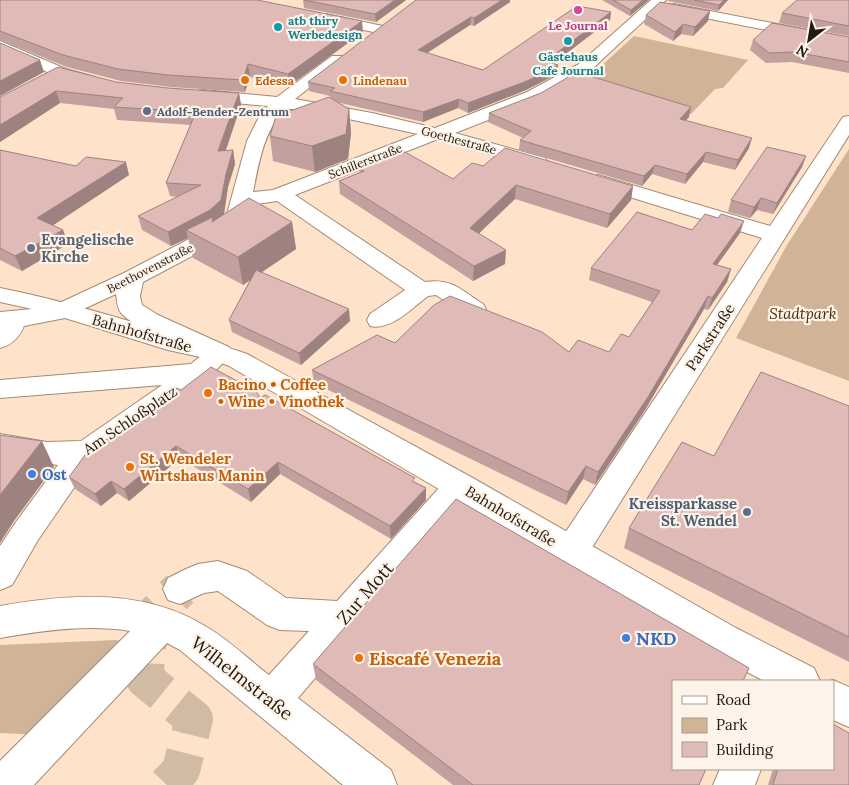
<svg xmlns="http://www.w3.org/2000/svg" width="849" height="785" font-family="Lora,serif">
	<rect width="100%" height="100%" fill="#fee3ca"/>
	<path fill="#d1b398" d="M 634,36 L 748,60 L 723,88 L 715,89 L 691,114 L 584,79 L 600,67 Z
		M 849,149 L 849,381 L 736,338 L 787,245 Z
		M 116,640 L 136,643 L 44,735 L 0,733 L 0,645 Z"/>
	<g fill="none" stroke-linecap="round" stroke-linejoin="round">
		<path stroke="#d2bba5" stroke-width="38" stroke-dasharray="38 19" stroke-linecap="butt" d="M 167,785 L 181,770 L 194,719 L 145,679 L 146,648 L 156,613 L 180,589"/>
		<defs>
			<path id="minor" d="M 651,0 L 666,0 L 591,70 L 539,100 L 455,133 L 545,158 L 548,162 L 545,166 L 538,168 L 531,166 L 438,139 L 295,195 L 425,282 C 452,278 461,290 483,304 L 486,309 L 483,314 C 465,319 450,304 436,295 L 428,296 C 412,308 391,331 370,326 L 367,320 L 370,314 L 405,290 L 277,201 L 251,205 L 244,222 L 230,236 L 143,282 L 140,296 L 142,305 L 158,315 L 229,347 L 233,353 L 207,379 L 102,457 L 93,460 L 38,540 L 12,585 L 0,590 L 0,546 L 16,522 L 58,465 L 0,456 L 0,434 L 47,442 L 81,441 L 162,385 L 0,398 L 0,380 L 191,364 L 202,355 C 181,345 135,329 121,313 C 117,308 117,300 116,294 L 64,318 L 55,315 L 52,310 L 55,305 L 124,273 L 214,226 L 227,214 L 247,141 L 258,119 L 268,106 L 203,100 L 197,99 L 195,95 L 197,91 L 203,90 L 277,97 L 332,56 L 342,56 L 345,59 L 342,62 L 295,99 L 372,113 L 435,128 L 527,92 L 579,64 ZM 285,108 L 330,115 L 418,134 L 273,190 L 253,192 C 259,162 264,131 285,108 Z
				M 674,4 L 849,38 L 849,46 L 669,11 L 667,8 L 669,5 Z
				M 325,14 L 383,26 L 385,29 L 383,32 L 378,33 L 320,21 L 318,18 Z
				M 0,41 L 66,69 L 95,77 L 97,80 L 95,83 L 89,85 L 54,75 L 0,51 Z
				M 849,116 L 849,135 L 583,562 L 571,566 L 559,562 L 554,552 L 559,542 L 762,238 L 591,185 L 588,181 L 591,177 L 598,175 L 605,177 L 770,226 L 843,117 Z
				M 14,312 L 23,314 L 26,320 C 22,334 15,344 0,348 L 0,325 L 5,314 Z
				M 460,474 L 471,477 L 475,486 L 471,495 L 298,698 L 391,770 L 397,785 L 343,785 L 180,650 L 167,643 L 34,785 L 0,785 L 0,761 L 130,631 C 87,624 42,631 0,638 L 0,606 C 69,594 142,588 205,626 C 228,639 248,659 269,675 L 309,631 L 280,630 L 267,625 L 218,591 L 204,593 L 180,604 L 168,600 L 163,589 L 168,578 L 186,569 L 198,564 L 218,561 L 247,571 L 286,598 L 337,601 L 449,477 Z
				M 720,769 L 761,769 L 755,785 L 713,785 Z"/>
			<path id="major" d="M 0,288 C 61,300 118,318 177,335 C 201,342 224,345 247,354 L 471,477 L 736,628 L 814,668 L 820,681 L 764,681 L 710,652 L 449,495 L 229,366 L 214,360 L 168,350 L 65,318 L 14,328 L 0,328 L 0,312 L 32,309 L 0,302 Z
				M 833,680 L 849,687 L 849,727 L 833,720 L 833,681 L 830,681 Z"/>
		</defs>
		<use href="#minor" stroke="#a38a73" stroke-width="2"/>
		<use href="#major" stroke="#a38a73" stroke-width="2"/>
		<use href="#minor" fill="#fff" fill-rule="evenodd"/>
		<use href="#major" fill="#fff" fill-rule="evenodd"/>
	</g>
	<path fill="#c1a09d" d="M 0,0 L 363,32 L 289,86 L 250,77 L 245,92 L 171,87 L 121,81 L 67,67 L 0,40 Z
		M 303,0 L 406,0 L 376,22 L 304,8 Z
		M 416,0 L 510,0 L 510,2 L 474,26 L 470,25 L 427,53 L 483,70 L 611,12 L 610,20 L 553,63 L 558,65 L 557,74 L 526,90 L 468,113 L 458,108 L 423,122 L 336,102 L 349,109 L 351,133 L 348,159 L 315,172 L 273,161 L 270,136 L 331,98 L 330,96 L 309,91 L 308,82 Z
		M 602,0 L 649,0 L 630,16 Z
		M 667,0 L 728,0 L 718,11 L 668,1 Z
		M 849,0 L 849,36 L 779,23 L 782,13 Z
		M 710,11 L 708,21 L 693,36 L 681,34 L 673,41 L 644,24 L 646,15 Z
		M 849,37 L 849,73 L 792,62 L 766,63 L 750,50 L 753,40 Z
		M 116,82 L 168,88 L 239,93 L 241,105 L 226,150 L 233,150 L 235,164 L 228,187 L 224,214 L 292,222 L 296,249 L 262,272 L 350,321 L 301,365 L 232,332 L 229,320 L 250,280 L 243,285 L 193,258 L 188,238 L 171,246 L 142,230 L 138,216 L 178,197 L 170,196 L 166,183 L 191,125 L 117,120 L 114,109 L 60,103 L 0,142 L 0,97 Z
		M 489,113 L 689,117 L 685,121 L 749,148 L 735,170 L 703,162 L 685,184 L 652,174 L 642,186 L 519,150 L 520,140 L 523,138 L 488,122 Z
		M 0,150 L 76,166 L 129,175 L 53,225 L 63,230 L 68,244 L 22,271 L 0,260 Z
		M 806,156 L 802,167 L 773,214 L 757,210 L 750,218 L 728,212 L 731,200 Z
		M 483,166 L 633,186 L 631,200 L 607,228 L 515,199 L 479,233 L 505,264 L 473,281 L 340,194 L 339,181 L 360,172 L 360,169 L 453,179 Z
		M 692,230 L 740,233 L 717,265 L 731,269 L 727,282 L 708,310 L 704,309 L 645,410 L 595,485 L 583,479 L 566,505 L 314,383 L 312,370 L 395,343 L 569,352 L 609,352 L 629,337 L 652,302 L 589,280 L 591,268 Z
		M 181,390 L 260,398 L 426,488 L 426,500 L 391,539 L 280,474 L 251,502 L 180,458 L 129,501 L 117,493 L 101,506 L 75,489 L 69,477 Z
		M 849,406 L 849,662 L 624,548 L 629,528 L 714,456 Z
		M 313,664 L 699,785 L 453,785 L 316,680 Z
		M 773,769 L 833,769 L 849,785 L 768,785 Z"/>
	<path fill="#9d8280" d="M 395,0 L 406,0 L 376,22 L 375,14 Z
		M 502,0 L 510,0 L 510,2 L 474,26 L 474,18 Z
		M 643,0 L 649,0 L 630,16 L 631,10 Z
		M 724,0 L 728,0 L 718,11 L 719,5 Z
		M 710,11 L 708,21 L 693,36 L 695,27 Z
		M 611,12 L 610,20 L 545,70 L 546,61 Z
		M 471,17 L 470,25 L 418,59 L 418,50 Z
		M 362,21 L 363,32 L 289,86 L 288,74 Z
		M 683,24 L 681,34 L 673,41 L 675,32 Z
		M 40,60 L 44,72 L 0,96 L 0,81 Z
		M 248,64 L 250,77 L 245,92 L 243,80 Z
		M 558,65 L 557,74 L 526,90 L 468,113 L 468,103 Z
		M 56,91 L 60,103 L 0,142 L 0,125 Z
		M 239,93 L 241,105 L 221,164 L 218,151 Z
		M 459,99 L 458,108 L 423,122 L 423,112 Z
		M 691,107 L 689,117 L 678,129 L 680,119 Z
		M 349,109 L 351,133 L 348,159 L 315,172 L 312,146 Z
		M 752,138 L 749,148 L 735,170 L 738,160 Z
		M 233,150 L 235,164 L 228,187 L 224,214 L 194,234 L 186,230 L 188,238 L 171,246 L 168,232 L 226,174 Z
		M 706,152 L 703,162 L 685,184 L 687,174 Z
		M 806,156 L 802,167 L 773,214 L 777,203 Z
		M 126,162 L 129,175 L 43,232 L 37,218 Z
		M 655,165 L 652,174 L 642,186 L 644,176 Z
		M 516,185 L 515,199 L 470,242 L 470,228 Z
		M 633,186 L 631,200 L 607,228 L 610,214 Z
		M 761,198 L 757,210 L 750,218 L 754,207 Z
		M 744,221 L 740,233 L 709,276 L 713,264 Z
		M 292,222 L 296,249 L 243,285 L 238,257 Z
		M 63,230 L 68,244 L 22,271 L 15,256 Z
		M 506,250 L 505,264 L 473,281 L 474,266 Z
		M 731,269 L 727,282 L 708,310 L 712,298 Z
		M 708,296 L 704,309 L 645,410 L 595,485 L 598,472 Z
		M 349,309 L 350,321 L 301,365 L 299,353 Z
		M 42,441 L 54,467 L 14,521 L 0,543 L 0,495 Z
		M 176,446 L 180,458 L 129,501 L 124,489 Z
		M 278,462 L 280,474 L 251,502 L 248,489 Z
		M 586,466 L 583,479 L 566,505 L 568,492 Z
		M 111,481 L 117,493 L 101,506 L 95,494 Z
		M 426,488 L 426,500 L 391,539 L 390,526 Z"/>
	<path fill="#e0bab7" stroke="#9d8280" d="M 0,0 L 257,0 L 362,21 L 288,74 L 248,64 L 243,80 L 168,75 L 118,69 L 63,55 L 0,31 Z
		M 304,0 L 395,0 L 375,14 Z
		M 416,0 L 502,0 L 474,18 L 471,17 L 418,50 L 483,70 L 577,6 L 611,12 L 546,61 L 558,65 L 527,81 L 468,103 L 459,99 L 423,112 L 330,91 L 335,88 L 308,82 Z
		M 613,0 L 643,0 L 631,10 Z
		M 694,0 L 724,0 L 719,5 Z
		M 797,0 L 849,0 L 849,26 L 782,13 Z
		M 660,2 L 710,11 L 695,27 L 683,24 L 675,32 L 646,15 Z
		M 772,23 L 849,37 L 849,62 L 795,52 L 769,53 L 753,40 Z
		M 0,43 L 40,60 L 0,81 Z
		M 58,67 L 116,82 L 168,88 L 239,93 L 218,151 L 233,150 L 226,174 L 221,200 L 210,210 L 168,232 L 138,216 L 201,185 L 166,183 L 196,112 L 114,107 L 123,98 L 56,91 L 0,125 L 0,97 Z
		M 577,72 L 691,107 L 680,119 L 752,138 L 738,160 L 706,152 L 687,174 L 655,165 L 644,176 L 520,140 L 531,131 L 489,113 L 541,93 Z
		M 329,97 L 349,109 L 346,134 L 312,146 L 270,136 L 276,116 Z
		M 767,147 L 806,156 L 777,203 L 761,198 L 754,207 L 731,200 Z
		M 505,148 L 633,186 L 610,214 L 516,185 L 470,228 L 506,250 L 474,266 L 339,181 L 364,171 L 360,169 L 405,152 L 453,179 L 472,163 L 483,166 Z
		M 0,150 L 76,166 L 86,157 L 126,162 L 37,218 L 63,230 L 15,256 L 0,248 Z
		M 249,198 L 292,222 L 238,257 L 186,230 L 213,217 L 212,222 Z
		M 637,212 L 692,230 L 705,214 L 718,218 L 721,214 L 744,221 L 713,264 L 731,269 L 712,298 L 708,296 L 648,397 L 598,472 L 586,466 L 568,492 L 312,370 L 377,335 L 395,343 L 434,305 L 450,296 L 542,332 L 569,352 L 578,340 L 609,352 L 621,334 L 629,337 L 660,291 L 591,268 Z
		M 256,270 L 349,309 L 299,353 L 229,320 Z
		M 211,367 L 256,391 L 260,398 L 265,395 L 269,397 L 415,478 L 412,481 L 426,488 L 390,526 L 278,462 L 248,489 L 176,446 L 124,489 L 111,481 L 95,494 L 69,477 L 85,455 L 177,388 L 181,390 Z
		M 761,372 L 849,406 L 849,637 L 629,528 L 682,442 L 714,456 Z
		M 0,435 L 42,441 L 0,495 Z
		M 456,499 L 749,668 L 743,681 L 673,681 L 673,769 L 706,769 L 699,785 L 473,785 L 313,664 Z
		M 833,724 L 849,733 L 849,785 L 773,785 L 778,769 L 833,769 Z"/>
	<circle fill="#d1479c" stroke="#fef3e9" stroke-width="2" cx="578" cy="10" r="5"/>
	<g fill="#0f9aa8" stroke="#fef3e9" stroke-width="2">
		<circle cx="278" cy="27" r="5"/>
		<circle cx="568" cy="41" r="5"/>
	</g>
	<g fill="#e8710a" stroke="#fef3e9" stroke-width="2">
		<circle cx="245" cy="80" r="5"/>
		<circle cx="343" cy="80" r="5"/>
		<circle cx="208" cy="393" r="5"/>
		<circle cx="130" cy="467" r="5"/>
		<circle cx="359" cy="658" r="5"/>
	</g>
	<g fill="#5c6f8a" stroke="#fef3e9" stroke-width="2">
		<circle cx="147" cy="111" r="5"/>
		<circle cx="747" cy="512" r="5"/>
	</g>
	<circle fill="#6b7280" stroke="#fef3e9" stroke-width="2" cx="31" cy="248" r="5"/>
	<g fill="#3f7fe0" stroke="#fef3e9" stroke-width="2">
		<circle cx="32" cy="474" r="5"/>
		<circle cx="626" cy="638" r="5"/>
	</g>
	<g text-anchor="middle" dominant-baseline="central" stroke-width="4.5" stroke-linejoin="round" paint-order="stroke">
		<g font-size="12" font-weight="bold" fill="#0d838f" stroke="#fef3e9" text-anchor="start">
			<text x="288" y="20">atb thiry<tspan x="288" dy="14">Werbedesign</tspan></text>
			<text x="568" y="56" text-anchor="middle">Gästehaus<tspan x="568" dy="14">Cafe Journal</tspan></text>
		</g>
		<g font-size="12" font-weight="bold" fill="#b23c85" stroke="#fef3e9">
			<text x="578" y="25">Le Journal</text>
		</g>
		<g font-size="12" font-weight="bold" fill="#c56008" stroke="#fef3e9" text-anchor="start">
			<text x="255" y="80">Edessa</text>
			<text x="353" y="80">Lindenau</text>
		</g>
		<g font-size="12" font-weight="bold" fill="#4e5e75" stroke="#fef3e9" text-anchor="start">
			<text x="157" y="111">Adolf-Bender-Zentrum</text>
		</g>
		<g font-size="12" fill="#221910" stroke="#fef3e9">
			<text transform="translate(459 140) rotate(15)">Goethestraße</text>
			<text transform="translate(365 161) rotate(-21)">Schillerstraße</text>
			<text transform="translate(150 268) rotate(-27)">Beethovenstraße</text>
		</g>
		<g font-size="15" font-weight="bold" fill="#5b616d" stroke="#fef3e9" text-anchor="start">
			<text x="41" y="239">Evangelische<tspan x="41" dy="17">Kirche</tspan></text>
		</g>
		<g font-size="15" font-style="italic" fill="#4a2b07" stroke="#fef3e9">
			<text x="803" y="313">Stadtpark</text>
		</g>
		<g font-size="15" fill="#221910" stroke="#fef3e9">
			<text transform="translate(142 333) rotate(16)">Bahnhofstraße</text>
			<text transform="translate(710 337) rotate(-57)">Parkstraße</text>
			<text transform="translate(130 420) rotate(-34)">Am Schloßplatz</text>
			<text transform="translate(511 516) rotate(31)">Bahnhofstraße</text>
		</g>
		<g font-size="15" font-weight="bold" fill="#c56008" stroke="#fef3e9" text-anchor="start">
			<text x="218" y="384">Bacino • Coffee<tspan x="218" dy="17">• Wine • Vinothek</tspan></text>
			<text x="140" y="458">St. Wendeler<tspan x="140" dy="17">Wirtshaus Manin</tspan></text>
		</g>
		<g font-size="15" font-weight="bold" fill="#366cbe" stroke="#fef3e9" text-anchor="start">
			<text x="42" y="474">Ost</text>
		</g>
		<g font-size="15" font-weight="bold" fill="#4e5e75" stroke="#fef3e9" text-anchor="end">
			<text x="737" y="503">Kreissparkasse<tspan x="737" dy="17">St. Wendel</tspan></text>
		</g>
		<g font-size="18" fill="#221910" stroke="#fef3e9">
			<text transform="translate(365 593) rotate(-49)">Zur Mott</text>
			<text transform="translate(242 678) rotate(38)">Wilhelmstraße</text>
		</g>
		<g font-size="18" font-weight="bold" fill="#366cbe" stroke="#fef3e9" text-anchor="start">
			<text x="636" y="638">NKD</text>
		</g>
		<g font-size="18" font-weight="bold" fill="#c56008" stroke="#fef3e9" text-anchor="start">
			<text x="369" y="658">Eiscafé Venezia</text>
		</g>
	</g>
	<rect x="672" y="680" width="162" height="90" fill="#fef3e9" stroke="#a69c92"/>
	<rect x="682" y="696" width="25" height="8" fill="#ffffff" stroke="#a69c92"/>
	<text x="716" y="705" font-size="15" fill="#221910">Road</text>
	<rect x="682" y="718" width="25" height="15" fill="#d1b398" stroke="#a69c92"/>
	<text x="716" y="730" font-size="15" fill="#221910">Park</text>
	<rect x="682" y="742" width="25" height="15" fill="#e0bab7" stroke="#a69c92"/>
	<text x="716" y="755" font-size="15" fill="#221910">Building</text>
	<g transform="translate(809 40) rotate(211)" stroke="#fef3e9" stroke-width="4" paint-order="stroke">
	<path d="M0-4L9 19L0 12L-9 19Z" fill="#221910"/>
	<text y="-8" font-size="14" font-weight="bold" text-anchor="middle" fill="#221910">N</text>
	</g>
</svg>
